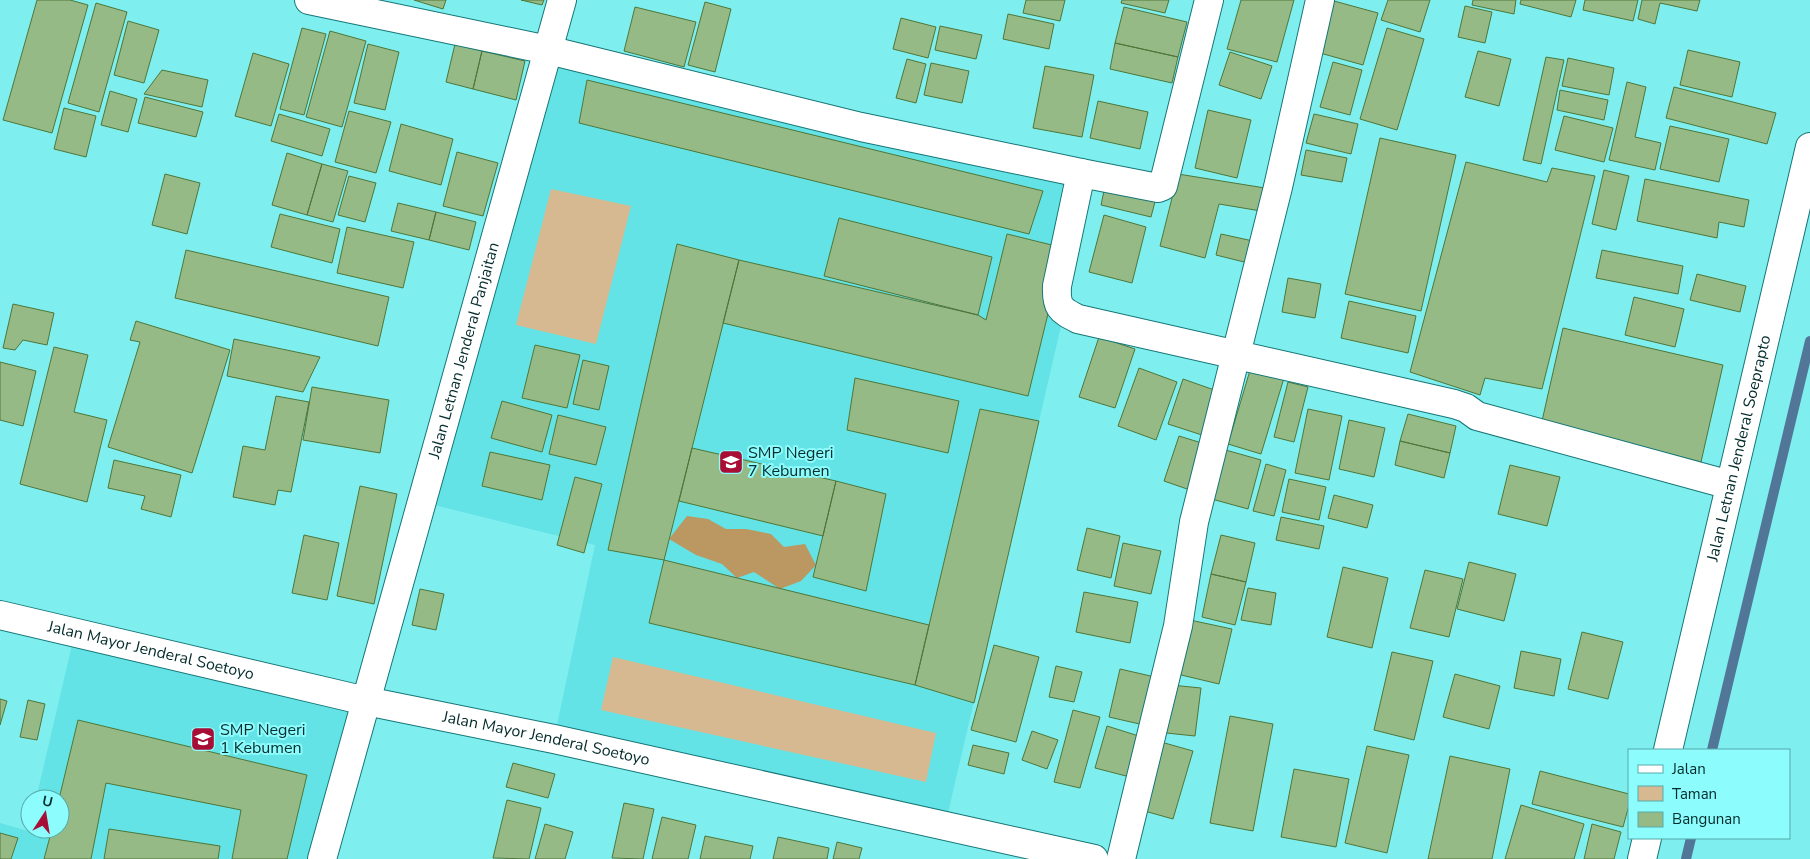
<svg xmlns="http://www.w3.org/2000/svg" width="1810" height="859" font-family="'Nunito Sans',sans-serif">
	<rect width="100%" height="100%" fill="#7feeef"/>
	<path fill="#63e3e5" d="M 548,50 L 1094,184 L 945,826 L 554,739 L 595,545 L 422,502 Z
		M 75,632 L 366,701 L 322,859 L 0,859 L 0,823 L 28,831 L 30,823 L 30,829 L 60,829 L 60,799 L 36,799 Z"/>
	<path fill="#d6b990" d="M 551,189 L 631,206 L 596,344 L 516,325 Z
		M 613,657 L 936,733 L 926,782 L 601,710 Z"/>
	<path fill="#bb9762" d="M 687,516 L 708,519 L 726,529 L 746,529 L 771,534 L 784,547 L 805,544 L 816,565 L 801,581 L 780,589 L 754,572 L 737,578 L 722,564 L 696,555 L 669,539 Z"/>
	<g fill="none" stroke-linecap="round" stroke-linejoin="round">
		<path stroke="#517697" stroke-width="10" d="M 1712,750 L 1810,341
			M 1686,859 L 1691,838"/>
	</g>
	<path fill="#96ba85" stroke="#4e7739" d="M 37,0 L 70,0 L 88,5 L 52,133 L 3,120 Z
		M 414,0 L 446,0 L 443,9 Z
		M 521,0 L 544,0 L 542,5 Z
		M 1026,0 L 1065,0 L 1060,21 L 1023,13 Z
		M 1122,0 L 1169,0 L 1165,13 L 1121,3 Z
		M 1241,0 L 1294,0 L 1277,62 L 1227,49 Z
		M 1388,0 L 1430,0 L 1420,32 L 1381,20 Z
		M 1473,0 L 1516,0 L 1514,14 L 1472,5 Z
		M 1521,0 L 1576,0 L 1571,17 L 1520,4 Z
		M 1585,0 L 1638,0 L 1633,21 L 1583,10 Z
		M 1642,0 L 1700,0 L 1697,11 L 1660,3 L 1655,24 L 1638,19 Z
		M 1334,1 L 1378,13 L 1363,65 L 1320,53 Z
		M 705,2 L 731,9 L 715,72 L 688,65 Z
		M 96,3 L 127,12 L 99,112 L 68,103 Z
		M 1465,6 L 1492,12 L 1485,43 L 1458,37 Z
		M 635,7 L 696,22 L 684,67 L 624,51 Z
		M 1124,7 L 1187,22 L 1178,57 L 1115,43 Z
		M 1008,14 L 1054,24 L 1049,49 L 1003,39 Z
		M 901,18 L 936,27 L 928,58 L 893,49 Z
		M 128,21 L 159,30 L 144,83 L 114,75 Z
		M 940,26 L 982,35 L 976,59 L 935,50 Z
		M 302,28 L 326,34 L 304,115 L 280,109 Z
		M 1387,28 L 1424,39 L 1397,130 L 1360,119 Z
		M 330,31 L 366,41 L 342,127 L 306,117 Z
		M 1115,43 L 1178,57 L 1172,83 L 1110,69 Z
		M 368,44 L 399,52 L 385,110 L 354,103 Z
		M 455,44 L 482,51 L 473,89 L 446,82 Z
		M 1688,50 L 1740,62 L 1732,97 L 1680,85 Z
		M 482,51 L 525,61 L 516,100 L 473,89 Z
		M 1478,51 L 1511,59 L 1499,106 L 1465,97 Z
		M 1230,52 L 1272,66 L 1261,99 L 1219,85 Z
		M 253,53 L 289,64 L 271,126 L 235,116 Z
		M 1546,57 L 1564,60 L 1541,164 L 1523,160 Z
		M 1568,58 L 1614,68 L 1609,95 L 1562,86 Z
		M 907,59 L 926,64 L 916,103 L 896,98 Z
		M 1333,62 L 1362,70 L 1350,115 L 1320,107 Z
		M 931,63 L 969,71 L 962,103 L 924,95 Z
		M 1045,66 L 1094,75 L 1082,137 L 1033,128 Z
		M 162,70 L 208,80 L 202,107 L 144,94 Z
		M 587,80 L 1043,191 L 1029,234 L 579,123 Z
		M 1627,82 L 1646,87 L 1635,137 L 1661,143 L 1655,170 L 1609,160 Z
		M 1674,87 L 1776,113 L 1767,144 L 1666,118 Z
		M 1560,90 L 1608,100 L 1604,120 L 1557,110 Z
		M 110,91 L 137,99 L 128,132 L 101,125 Z
		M 145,97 L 203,112 L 196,137 L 138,123 Z
		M 1098,101 L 1148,112 L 1140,149 L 1090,138 Z
		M 64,108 L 96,116 L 86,157 L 54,149 Z
		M 1208,110 L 1251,120 L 1237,178 L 1195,168 Z
		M 349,111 L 391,122 L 376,173 L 335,162 Z
		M 279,114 L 330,129 L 322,156 L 271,141 Z
		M 1314,114 L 1358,124 L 1351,154 L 1306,143 Z
		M 1564,116 L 1613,128 L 1604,162 L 1555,150 Z
		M 401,124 L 453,139 L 441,185 L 389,171 Z
		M 1670,126 L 1729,139 L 1719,182 L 1660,169 Z
		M 1380,138 L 1456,155 L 1421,311 L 1345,294 Z
		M 1306,150 L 1347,158 L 1342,182 L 1301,175 Z
		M 457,152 L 498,163 L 483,216 L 443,206 Z
		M 287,153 L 322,164 L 307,215 L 272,205 Z
		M 1466,162 L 1547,182 L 1552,168 L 1595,176 L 1542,389 L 1485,378 L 1480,395 L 1410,372 Z
		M 322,164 L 348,171 L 333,222 L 307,215 Z
		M 1604,170 L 1629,176 L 1616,230 L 1592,224 Z
		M 165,174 L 200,183 L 187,234 L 152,225 Z
		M 1178,174 L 1265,188 L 1261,211 L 1219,204 L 1205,258 L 1160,246 Z
		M 349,176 L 376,183 L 365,222 L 338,215 Z
		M 1645,179 L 1749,200 L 1744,227 L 1719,222 L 1717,238 L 1637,221 Z
		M 1105,186 L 1156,198 L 1151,217 L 1101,205 Z
		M 398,203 L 436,212 L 429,240 L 391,231 Z
		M 436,212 L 476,222 L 469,250 L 429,240 Z
		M 280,214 L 340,229 L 332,263 L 271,247 Z
		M 1104,215 L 1146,227 L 1132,283 L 1089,272 Z
		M 839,218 L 992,257 L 978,315 L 824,276 Z
		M 347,227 L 414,242 L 403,288 L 337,273 Z
		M 1007,234 L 1064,248 L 1028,396 L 723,323 L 739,260 L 978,315 L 986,320 Z
		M 1221,234 L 1253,241 L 1248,263 L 1216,255 Z
		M 677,244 L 739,260 L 664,560 L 608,550 Z
		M 186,250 L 389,297 L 378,346 L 175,298 Z
		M 1602,250 L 1683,266 L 1678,294 L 1596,278 Z
		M 1697,274 L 1746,286 L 1740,312 L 1690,300 Z
		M 1288,278 L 1321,284 L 1315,318 L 1282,312 Z
		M 1634,297 L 1684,309 L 1675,347 L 1625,335 Z
		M 1349,301 L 1416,316 L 1408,353 L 1341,338 Z
		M 13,304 L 54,313 L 47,345 L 23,340 L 15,350 L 3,348 Z
		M 136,321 L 230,350 L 192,473 L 108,447 L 140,342 L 130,340 Z
		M 1563,328 L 1723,365 L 1701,462 L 1542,421 Z
		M 1099,337 L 1135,349 L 1115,408 L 1079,397 Z
		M 234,339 L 320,357 L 303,392 L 227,376 Z
		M 535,345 L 580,355 L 567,408 L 522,398 Z
		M 54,347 L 88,355 L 74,412 L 107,420 L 87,502 L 20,484 Z
		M 583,360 L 609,366 L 599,410 L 573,404 Z
		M 0,362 L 36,371 L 23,426 L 0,420 Z
		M 1251,367 L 1284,378 L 1261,454 L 1228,444 Z
		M 1139,368 L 1177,382 L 1156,440 L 1118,426 Z
		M 855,378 L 959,401 L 948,453 L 847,430 Z
		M 1183,379 L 1220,392 L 1205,436 L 1168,424 Z
		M 1288,382 L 1308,387 L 1294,442 L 1274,437 Z
		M 312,387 L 389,400 L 380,453 L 303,440 Z
		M 276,396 L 309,402 L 291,492 L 278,490 L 275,505 L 233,497 L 243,446 L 265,450 Z
		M 502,401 L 552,415 L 542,452 L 491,438 Z
		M 980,409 L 1039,421 L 974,703 L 915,685 Z
		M 1308,409 L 1342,416 L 1329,480 L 1295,473 Z
		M 1408,414 L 1456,426 L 1450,453 L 1400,441 Z
		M 558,415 L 606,427 L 596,465 L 549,454 Z
		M 1349,420 L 1385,428 L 1374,477 L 1339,469 Z
		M 1179,436 L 1205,444 L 1190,490 L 1164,481 Z
		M 1400,441 L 1450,453 L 1444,478 L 1395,465 Z
		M 692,448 L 836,481 L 823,536 L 679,501 Z
		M 1222,449 L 1261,460 L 1248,509 L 1208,498 Z
		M 490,452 L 550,465 L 542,500 L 482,486 Z
		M 114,460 L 181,475 L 171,517 L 141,509 L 145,496 L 108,488 Z
		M 1266,464 L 1286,470 L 1274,516 L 1253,511 Z
		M 1510,465 L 1560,477 L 1547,526 L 1498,514 Z
		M 575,477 L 602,484 L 584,553 L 557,545 Z
		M 1289,479 L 1326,487 L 1319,520 L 1282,512 Z
		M 836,481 L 886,494 L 866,591 L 813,577 Z
		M 360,486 L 397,494 L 374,604 L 337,596 Z
		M 1334,495 L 1373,505 L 1367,528 L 1328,518 Z
		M 1281,517 L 1324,526 L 1319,549 L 1276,540 Z
		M 1087,528 L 1120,536 L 1111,578 L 1077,570 Z
		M 304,535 L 339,543 L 327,600 L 292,593 Z
		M 1221,535 L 1255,543 L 1246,582 L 1211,574 Z
		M 1123,543 L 1161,551 L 1151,594 L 1114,586 Z
		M 664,560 L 929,625 L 915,685 L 649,623 Z
		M 1469,562 L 1516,574 L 1504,621 L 1457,609 Z
		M 1343,567 L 1388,578 L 1372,648 L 1327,637 Z
		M 1425,570 L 1463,579 L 1449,637 L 1410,628 Z
		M 1211,574 L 1246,582 L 1235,625 L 1202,617 Z
		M 1248,588 L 1276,593 L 1271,625 L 1241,620 Z
		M 420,589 L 444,594 L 436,630 L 412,625 Z
		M 1084,592 L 1138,602 L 1130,643 L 1076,632 Z
		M 1190,620 L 1232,629 L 1219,684 L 1177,674 Z
		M 1582,632 L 1623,642 L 1608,699 L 1568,689 Z
		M 994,645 L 1039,657 L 1016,742 L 971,730 Z
		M 1521,651 L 1561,659 L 1554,696 L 1514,688 Z
		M 1392,652 L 1433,661 L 1414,740 L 1374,730 Z
		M 1056,666 L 1082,672 L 1074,702 L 1049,697 Z
		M 1120,669 L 1155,677 L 1144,725 L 1109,717 Z
		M 1455,674 L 1500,686 L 1489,729 L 1443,717 Z
		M 1171,685 L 1201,688 L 1195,736 L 1166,733 Z
		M 0,699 L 7,701 L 0,725 Z
		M 28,700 L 45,704 L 37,740 L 20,737 Z
		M 1073,710 L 1100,717 L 1080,788 L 1054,782 Z
		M 1230,716 L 1273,724 L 1253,831 L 1210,823 Z
		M 78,720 L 307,775 L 287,859 L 232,859 L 241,810 L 106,783 L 91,859 L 44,859 L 52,829 L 60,829 L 59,799 Z
		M 1107,726 L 1142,737 L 1130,777 L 1095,768 Z
		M 1032,731 L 1058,740 L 1047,769 L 1022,760 Z
		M 1161,742 L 1193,751 L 1173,819 L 1141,810 Z
		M 973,745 L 1009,753 L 1004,774 L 968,765 Z
		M 1367,746 L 1409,755 L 1387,853 L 1345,843 Z
		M 1450,756 L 1510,769 L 1492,859 L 1428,859 Z
		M 513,763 L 555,774 L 548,798 L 506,787 Z
		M 1294,769 L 1349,779 L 1336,847 L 1281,837 Z
		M 1540,771 L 1629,794 L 1629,805 L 1623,827 L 1532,804 Z
		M 507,800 L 541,808 L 529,859 L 493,858 Z
		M 624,803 L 654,809 L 643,859 L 612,858 Z
		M 1521,805 L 1584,824 L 1574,859 L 1505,859 Z
		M 662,817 L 696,825 L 688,859 L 652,859 Z
		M 545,824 L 573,832 L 565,859 L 535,859 Z
		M 1592,824 L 1621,832 L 1614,859 L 1584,859 Z
		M 109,829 L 220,846 L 218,859 L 104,859 Z
		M 0,833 L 18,838 L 11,859 L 0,859 Z
		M 705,836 L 753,846 L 750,859 L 700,859 Z
		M 778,837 L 829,848 L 827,859 L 773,859 Z
		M 837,842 L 862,848 L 859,859 L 833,859 Z"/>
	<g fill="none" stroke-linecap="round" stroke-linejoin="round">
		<defs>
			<g id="street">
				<path d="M 309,0 L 548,50 L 861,127 L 1081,173 L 1057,286 C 1056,307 1060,310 1078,319 L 1454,404 L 1466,408 L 1477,416 L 1730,485"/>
				<path d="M 1081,173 L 1158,188 L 1163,186 L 1209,0"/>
				<path id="s1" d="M 1668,750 L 1810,147"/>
				<path id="s2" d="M 322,859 L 562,0"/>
				<path d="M 1121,859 L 1178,626 L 1194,522 L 1278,187 L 1320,0"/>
				<path d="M 1642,859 L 1647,838"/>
			</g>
			<g id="secondary">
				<path id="s3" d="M 0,615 L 366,701 L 554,739 L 1094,859"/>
			</g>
		</defs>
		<use href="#street" stroke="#167677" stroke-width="30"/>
		<use href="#secondary" stroke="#167677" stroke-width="30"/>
		<use href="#street" stroke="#fff" stroke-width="28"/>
		<use href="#secondary" stroke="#fff" stroke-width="28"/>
	</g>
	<defs>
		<symbol id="school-square" viewBox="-11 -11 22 22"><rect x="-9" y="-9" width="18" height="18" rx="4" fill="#a70d35" stroke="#8cfcfd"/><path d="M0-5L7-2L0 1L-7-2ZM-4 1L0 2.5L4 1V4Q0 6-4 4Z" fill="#fff"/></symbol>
	</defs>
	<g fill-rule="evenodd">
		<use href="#school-square" x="717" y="448" width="28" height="28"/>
		<use href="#school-square" x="189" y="725" width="28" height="28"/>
	</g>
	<g text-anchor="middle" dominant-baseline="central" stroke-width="4" stroke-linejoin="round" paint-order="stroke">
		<g font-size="16" fill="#052c2c" stroke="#8cfcfd">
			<text stroke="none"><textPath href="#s2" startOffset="528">Jalan Letnan Jenderal Panjaitan</textPath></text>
			<text stroke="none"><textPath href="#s1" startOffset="310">Jalan Letnan Jenderal Soeprapto</textPath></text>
			<text stroke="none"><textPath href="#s3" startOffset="155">Jalan Mayor Jenderal Soetoyo</textPath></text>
			<text stroke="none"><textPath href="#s3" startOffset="560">Jalan Mayor Jenderal Soetoyo</textPath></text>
		</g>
		<g font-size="16" fill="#052c2c" stroke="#8cfcfd" text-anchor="start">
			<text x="748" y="453">SMP Negeri<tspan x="748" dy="18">7 Kebumen</tspan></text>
			<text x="220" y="730">SMP Negeri<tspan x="220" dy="18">1 Kebumen</tspan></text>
		</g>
	</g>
	<rect x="1628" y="749" width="162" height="90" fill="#8cfcfd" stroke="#56a9a9"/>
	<rect x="1638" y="765" width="25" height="8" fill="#ffffff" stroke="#56a9a9"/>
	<text x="1672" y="774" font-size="15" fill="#052c2c">Jalan</text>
	<rect x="1638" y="786" width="25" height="15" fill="#d6b990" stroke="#56a9a9"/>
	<text x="1672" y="799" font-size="15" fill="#052c2c">Taman</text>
	<rect x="1638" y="812" width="25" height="15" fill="#96ba85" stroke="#56a9a9"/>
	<text x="1672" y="824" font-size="15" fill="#052c2c">Bangunan</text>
	<g transform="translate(45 814) rotate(12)"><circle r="24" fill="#8cfcfd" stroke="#56a9a9"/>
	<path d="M0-4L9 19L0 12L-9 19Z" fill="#a70d35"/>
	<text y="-8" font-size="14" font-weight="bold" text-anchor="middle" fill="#052c2c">U</text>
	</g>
</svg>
